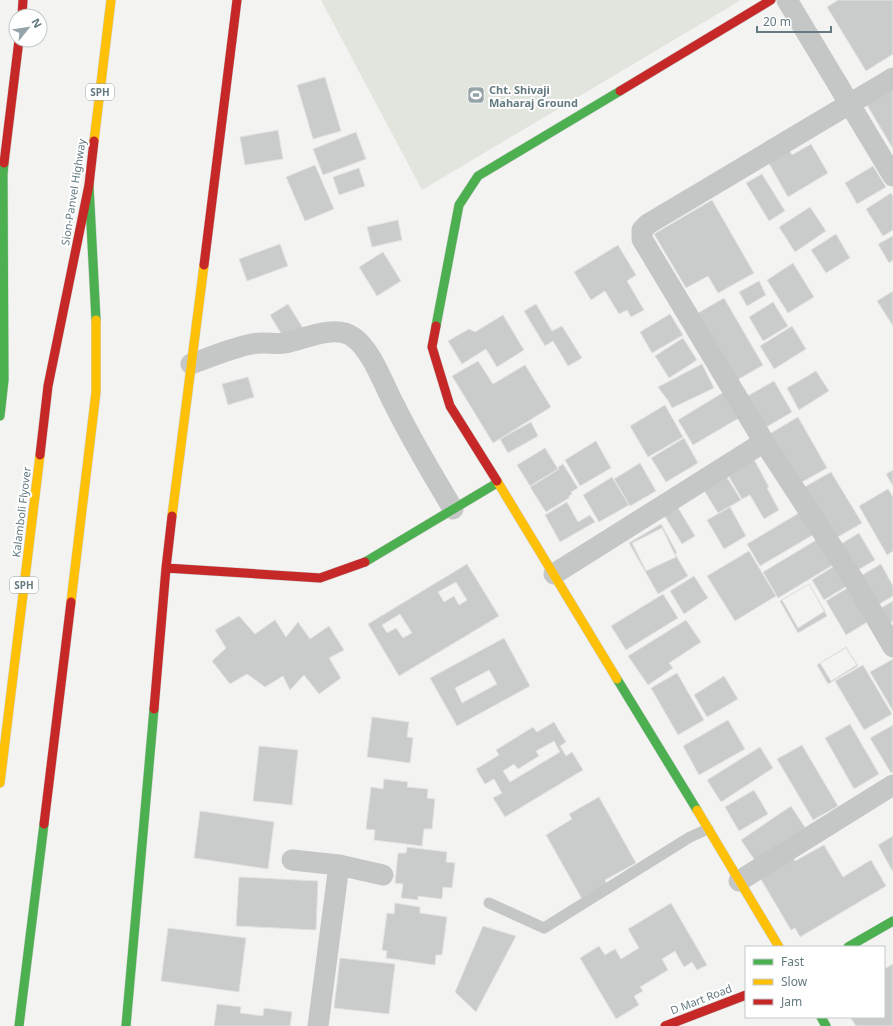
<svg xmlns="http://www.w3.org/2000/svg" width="893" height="1026" font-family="'Noto Sans',sans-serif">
	<rect width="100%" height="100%" fill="#f3f3f1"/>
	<path fill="#e2e5de" d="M 321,0 L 741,0 L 422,190 Z"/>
	<path fill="#cacccc" stroke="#e2e2e1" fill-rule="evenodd" d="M 838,0 L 893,0 L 893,54 L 866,71 L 827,7 Z
		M 325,77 L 341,131 L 313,139 L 297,85 Z
		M 893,83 L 893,149 L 864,100 Z
		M 278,130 L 283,159 L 245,165 L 240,137 Z
		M 356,132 L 366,159 L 323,175 L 313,149 Z
		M 811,144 L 828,173 L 788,197 L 767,160 L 788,148 L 792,155 Z
		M 315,165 L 334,209 L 305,221 L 286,177 Z
		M 873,166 L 886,187 L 857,204 L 845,183 Z
		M 359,168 L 365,186 L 339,195 L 333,177 Z
		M 762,174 L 785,211 L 769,221 L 746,183 Z
		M 891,193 L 893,196 L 893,230 L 883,236 L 866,209 Z
		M 712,200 L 754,273 L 718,293 L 708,276 L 686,288 L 654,234 Z
		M 810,207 L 826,231 L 795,252 L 779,227 Z
		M 398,220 L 402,240 L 372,247 L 367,227 Z
		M 836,234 L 850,258 L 826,273 L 811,250 Z
		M 893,236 L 893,260 L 889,263 L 878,244 Z
		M 280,244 L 288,266 L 247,281 L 239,259 Z
		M 618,245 L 636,275 L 627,281 L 644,310 L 631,317 L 627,310 L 619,314 L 605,291 L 591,300 L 574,272 Z
		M 383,252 L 401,281 L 377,296 L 359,267 Z
		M 793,263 L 814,297 L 788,313 L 767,280 Z
		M 759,281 L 766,295 L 747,306 L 739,292 Z
		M 893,291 L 893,326 L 877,301 Z
		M 724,298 L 763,365 L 737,380 L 698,313 Z
		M 773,302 L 788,326 L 763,341 L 749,317 Z
		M 288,304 L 303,328 L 285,340 L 270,315 Z
		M 536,304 L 552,331 L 562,326 L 582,358 L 568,366 L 553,341 L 545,346 L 524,311 Z
		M 670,314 L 683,335 L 652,353 L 640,332 Z
		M 503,315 L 524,350 L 497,367 L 486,349 L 462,364 L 448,341 L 469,329 L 475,332 Z
		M 792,326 L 806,349 L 774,369 L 760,346 Z
		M 683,338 L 697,360 L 669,378 L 655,356 Z
		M 478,361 L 493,384 L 525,365 L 551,407 L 493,443 L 452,376 Z
		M 702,364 L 714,388 L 672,408 L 669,402 L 658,387 Z
		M 816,371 L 829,391 L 799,410 L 787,388 Z
		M 248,377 L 254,397 L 228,405 L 222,384 Z
		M 774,381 L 792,412 L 763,429 L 744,398 Z
		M 724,392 L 739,418 L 693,445 L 678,420 Z
		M 665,405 L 683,437 L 648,457 L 630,426 Z
		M 798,417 L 827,468 L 795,486 L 766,436 Z
		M 531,422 L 538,436 L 508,453 L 500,439 Z
		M 684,438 L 698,463 L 666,482 L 651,458 Z
		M 596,441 L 611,468 L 580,486 L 565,460 Z
		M 545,448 L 558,469 L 530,486 L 517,465 Z
		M 751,454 L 769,487 L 767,488 L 779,510 L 764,519 L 750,495 L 742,499 L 725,470 Z
		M 640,463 L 656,491 L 630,506 L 614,479 Z
		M 563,464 L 578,488 L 571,492 L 572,494 L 569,496 L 569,498 L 546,512 L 530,487 L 559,469 L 558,467 Z
		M 893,470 L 893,486 L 886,474 Z
		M 723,471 L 741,500 L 718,513 L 700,484 Z
		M 831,472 L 862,523 L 831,541 L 801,489 Z
		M 612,477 L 629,505 L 599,522 L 583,495 Z
		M 888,489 L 893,497 L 893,551 L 887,555 L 859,506 Z
		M 567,502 L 578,522 L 590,515 L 595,522 L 560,542 L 545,515 Z
		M 677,506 L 695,536 L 682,544 L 664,515 Z
		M 730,507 L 746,536 L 724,549 L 707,520 Z
		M 804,510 L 818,532 L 760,566 L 747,544 Z
		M 661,524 L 677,553 L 675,554 L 688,576 L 658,594 L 629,543 Z
		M 662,528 L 676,557 L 646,571 L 632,543 Z
		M 859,533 L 875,560 L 851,574 L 836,547 Z
		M 823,536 L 838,562 L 778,598 L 763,572 Z
		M 749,551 L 776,596 L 735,621 L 707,576 Z
		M 839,563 L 852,583 L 824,600 L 812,580 Z
		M 467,564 L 499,616 L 399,676 L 368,624 ZM 456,582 L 467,600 L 459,605 L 454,596 L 444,602 L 438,592 ZM 400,614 L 412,633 L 403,638 L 396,628 L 387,633 L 382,625 Z
		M 881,564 L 893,586 L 893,596 L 874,607 L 857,578 Z
		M 694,576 L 708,598 L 684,614 L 670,591 Z
		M 809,584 L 827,616 L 798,633 L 780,601 Z
		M 809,584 L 825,611 L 798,628 L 782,600 Z
		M 854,584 L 874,618 L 846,635 L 826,601 Z
		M 663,594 L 678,618 L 626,650 L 611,626 Z
		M 893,601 L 893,621 L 883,627 L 874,612 Z
		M 239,616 L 255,634 L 275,620 L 286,637 L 298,622 L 310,639 L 329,626 L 344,650 L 329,658 L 341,678 L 319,694 L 304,675 L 290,690 L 283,676 L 265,687 L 247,674 L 230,684 L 212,661 L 226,648 L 215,630 Z
		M 686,620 L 701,642 L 669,663 L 673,668 L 648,685 L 628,656 Z
		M 504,638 L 530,686 L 457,726 L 430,678 ZM 489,670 L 497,684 L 462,703 L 455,688 Z
		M 846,647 L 858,666 L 828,684 L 817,665 Z
		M 846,648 L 857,665 L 831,681 L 820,663 Z
		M 893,659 L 893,711 L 870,672 Z
		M 863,665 L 892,714 L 864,730 L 835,681 Z
		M 677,673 L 704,720 L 678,735 L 651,688 Z
		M 724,676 L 738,699 L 707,717 L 694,695 Z
		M 372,717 L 409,722 L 407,737 L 413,738 L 410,763 L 367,757 Z
		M 728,720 L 745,749 L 699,775 L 683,746 Z
		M 554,722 L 566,742 L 560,746 L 566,756 L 572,752 L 583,770 L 505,817 L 493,798 L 502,793 L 494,779 L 485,784 L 476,769 L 499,755 L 496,750 L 533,727 L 537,732 ZM 554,741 L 560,752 L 510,782 L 503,771 L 514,764 L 518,769 L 539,756 L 536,751 Z
		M 850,724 L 879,774 L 854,789 L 825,738 Z
		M 893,725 L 893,772 L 891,773 L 870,738 Z
		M 802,745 L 838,806 L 813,820 L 777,759 Z
		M 259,746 L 298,750 L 292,805 L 253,801 Z
		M 760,747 L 773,768 L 721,802 L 707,780 Z
		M 384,779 L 408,782 L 407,787 L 428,789 L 427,798 L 435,799 L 432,829 L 424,829 L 422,846 L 374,840 L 375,830 L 366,829 L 371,787 L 383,789 Z
		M 754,790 L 768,814 L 739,831 L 725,807 Z
		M 599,797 L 636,863 L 605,880 L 607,885 L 582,899 L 546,835 L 572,819 L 569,814 Z
		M 791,806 L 808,832 L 758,865 L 741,840 Z
		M 200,811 L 274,822 L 268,869 L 194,858 Z
		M 893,836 L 893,872 L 878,845 Z
		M 824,845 L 843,877 L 871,860 L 886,886 L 800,937 L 795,928 L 791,930 L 756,871 L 789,852 L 795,861 Z
		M 407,847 L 447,852 L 446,862 L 455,863 L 452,888 L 443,887 L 442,899 L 418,896 L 418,900 L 401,898 L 403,884 L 395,883 L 398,853 L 406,853 Z
		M 239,877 L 318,881 L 316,930 L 236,926 Z
		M 395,903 L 420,907 L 420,913 L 447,917 L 442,955 L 436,955 L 435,965 L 386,958 L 387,951 L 382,950 L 387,913 L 394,914 Z
		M 671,903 L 707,965 L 697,970 L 692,962 L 684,967 L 675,951 L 662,959 L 668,970 L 640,987 L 643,991 L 634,996 L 639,1005 L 616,1019 L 580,958 L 599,946 L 605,955 L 615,949 L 621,959 L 639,948 L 628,929 Z
		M 483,926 L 516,936 L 476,1012 L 455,992 Z
		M 168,928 L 246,938 L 239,992 L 161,981 Z
		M 340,958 L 395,964 L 389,1014 L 334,1008 Z
		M 893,964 L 893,1026 L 856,1026 L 850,1017 L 884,1017 L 884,969 Z
		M 217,1004 L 241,1007 L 240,1013 L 263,1016 L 264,1008 L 292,1012 L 290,1026 L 214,1026 Z"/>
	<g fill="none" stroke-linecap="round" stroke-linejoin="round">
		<defs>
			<path id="fast" d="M 89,185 L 96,320
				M 436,326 L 459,205 L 478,176 L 620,91
				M 0,416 L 4,380 L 3,174 L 4,163
				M 365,562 L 497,483
				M 617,679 L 697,810
				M 848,947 L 893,921
				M 821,1017 L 826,1026
				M 19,1026 L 44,824
				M 126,1026 L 154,709"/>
			<path id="slow" d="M 94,141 L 111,0
				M 497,481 L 617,679
				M 172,516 L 204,265
				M 71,602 L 96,392 L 96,320
				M 0,783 L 40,455
				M 697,810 L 779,947"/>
			<path id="jam" d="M 22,16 L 23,0
				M 620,91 L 771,0
				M 4,163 L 19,40
				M 204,265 L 237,0
				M 436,326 L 432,347 L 450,406 L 497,481
				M 40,455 L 48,386 L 89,185 L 94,141
				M 166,568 L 320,578 L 365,562
				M 154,709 L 166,568 L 172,516
				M 44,824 L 71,602
				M 665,1026 L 746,995"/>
		</defs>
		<use href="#fast" stroke="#ced0cf" stroke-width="10"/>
		<use href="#slow" stroke="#ced0cf" stroke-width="10"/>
		<use href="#jam" stroke="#ced0cf" stroke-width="10"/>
		<path stroke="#c5c7c7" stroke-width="11" d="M 489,903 L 544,928 L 690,837 L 708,829"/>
		<path stroke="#c5c7c7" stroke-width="21" d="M 787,0 L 893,176
			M 893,78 L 648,224 L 642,230 L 642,239 L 764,442 L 855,582 L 893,647
			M 191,364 C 211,357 231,348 252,344 C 264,341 275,345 285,343 C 304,339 335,324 353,337 C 372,350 384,386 395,406 C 412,441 433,475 453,509
			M 554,574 L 764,442
			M 292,860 L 339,865
			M 739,881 L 893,785
			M 318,1026 L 339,865 L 383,875"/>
		<use href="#fast" stroke="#4caf50" stroke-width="9"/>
		<use href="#slow" stroke="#ffc107" stroke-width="9"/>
		<use href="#jam" stroke="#c62828" stroke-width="9"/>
	</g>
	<defs>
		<symbol id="stadium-square" viewBox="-11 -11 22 22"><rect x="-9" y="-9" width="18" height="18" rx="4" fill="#95a4a8" stroke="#fff"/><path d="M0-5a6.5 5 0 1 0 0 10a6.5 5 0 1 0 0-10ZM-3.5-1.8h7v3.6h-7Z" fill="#fff"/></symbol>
	</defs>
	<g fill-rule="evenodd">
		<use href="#stadium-square" x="466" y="85" width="20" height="20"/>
	</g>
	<g text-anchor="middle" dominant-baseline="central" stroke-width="4" stroke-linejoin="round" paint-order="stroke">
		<g fill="#fff" stroke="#92a2a7" stroke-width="1">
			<rect x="86" y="84" width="28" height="16" rx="3"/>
			<rect x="10" y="577" width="28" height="16" rx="3"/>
		</g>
		<g font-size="10" font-weight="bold" fill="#637a81">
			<text x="100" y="92">SPH</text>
			<text x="24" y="585">SPH</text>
		</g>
		<g font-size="11" font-weight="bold" fill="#637a81" stroke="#fff" text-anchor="start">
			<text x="489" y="89">Cht. Shivaji<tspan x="489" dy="13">Maharaj Ground</tspan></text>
		</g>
		<g font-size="11" fill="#637a81" stroke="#fff">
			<text transform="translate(73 192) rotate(-81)">Sion-Panvel Highway</text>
			<text transform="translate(21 512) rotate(-83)">Kalamboli Flyover</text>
			<text transform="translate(701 999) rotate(-21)">D Mart Road</text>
		</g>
	</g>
	<rect x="745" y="946" width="140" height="72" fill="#ffffff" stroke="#c1cacd"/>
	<rect x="753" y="959" width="20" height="6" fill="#4caf50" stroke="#c1cacd"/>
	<text x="781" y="966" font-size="12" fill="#637a81">Fast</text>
	<rect x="753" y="979" width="20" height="6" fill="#ffc107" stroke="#c1cacd"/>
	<text x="781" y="986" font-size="12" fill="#637a81">Slow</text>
	<rect x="753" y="999" width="20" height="6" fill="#c62828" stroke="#c1cacd"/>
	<text x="781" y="1006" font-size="12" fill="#637a81">Jam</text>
	<g transform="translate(28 28) rotate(60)"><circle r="19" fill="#ffffff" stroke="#c1cacd"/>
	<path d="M0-3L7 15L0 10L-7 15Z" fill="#95a4a8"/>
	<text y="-6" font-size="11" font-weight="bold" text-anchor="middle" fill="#637a81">N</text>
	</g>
	<path d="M757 26v6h74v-6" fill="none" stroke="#637a81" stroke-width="2"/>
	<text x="763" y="26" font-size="12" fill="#637a81" stroke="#ffffff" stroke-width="3" paint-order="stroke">20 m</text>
</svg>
